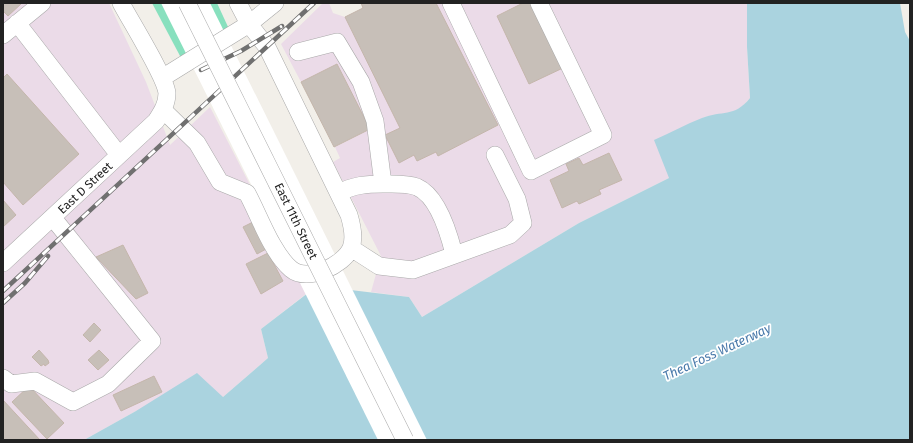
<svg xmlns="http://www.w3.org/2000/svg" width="913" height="443" font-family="'Fira Sans',sans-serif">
	<rect width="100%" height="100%" fill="#f2efe9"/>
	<path fill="#ebdbe8" d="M 3,3 L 109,3 L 146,82 L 170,145 L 210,107 L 306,294 L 261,329 L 268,358 L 223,397 L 136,411 L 84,440 L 3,440 Z
		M 323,3 L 329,3 L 333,13 L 345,17 L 363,8 L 361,3 L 747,3 L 747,47 L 750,98 L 743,106 L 732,113 L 704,117 L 669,178 L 579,223 L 422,317 L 409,297 L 371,292 L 381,256 L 333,162 L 340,158 L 335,147 L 370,129 L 337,64 L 301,82 L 281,44 Z"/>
	<path fill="#88e0be" d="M 152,3 L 217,3 L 235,42 L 188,71 Z"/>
	<path fill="#aad3df" d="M 747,3 L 900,3 L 905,32 L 910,41 L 910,440 L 84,440 L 136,411 L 197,373 L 223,397 L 268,358 L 261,329 L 317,286 L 409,297 L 422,317 L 579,223 L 669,178 L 654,140 C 670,133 686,124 702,118 C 722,110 734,118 750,98 L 747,47 Z"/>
	<path fill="#fff" d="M 161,3 L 210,3 L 427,440 L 378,440 Z"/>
	<path fill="#c7bfb8" stroke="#c4b6ab" d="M 3,3 L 22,3 L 8,16 L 3,11 Z
		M 361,3 L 436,3 L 498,125 L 438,156 L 436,152 L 417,161 L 414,155 L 399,163 L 385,135 L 400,128 L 345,17 L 363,8 Z
		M 523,3 L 534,3 L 565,67 L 529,84 L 497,16 Z
		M 337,64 L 370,129 L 334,147 L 301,82 Z
		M 7,74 L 79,154 L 23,205 L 3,182 L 3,78 Z
		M 609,153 L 622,180 L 599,190 L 601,194 L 579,204 L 577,201 L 562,208 L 550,180 L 569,171 L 566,164 L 579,158 L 583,165 Z
		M 3,200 L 16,215 L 3,227 Z
		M 255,221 L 268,248 L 257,254 L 243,227 Z
		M 123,245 L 148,293 L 136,299 L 96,257 Z
		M 268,253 L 283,281 L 261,294 L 246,264 Z
		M 94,323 L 101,330 L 90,342 L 83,335 Z
		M 39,350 L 48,360 L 49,363 L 45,366 L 44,364 L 41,366 L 32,357 Z
		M 99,350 L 109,360 L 98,370 L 88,360 Z
		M 154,376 L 162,392 L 121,411 L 113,395 Z
		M 29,386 L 64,423 L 47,439 L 12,402 Z
		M 3,400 L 40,440 L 3,440 Z"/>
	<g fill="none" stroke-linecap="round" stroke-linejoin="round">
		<defs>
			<path id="minor" d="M 451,3 L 531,171 L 603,135 L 539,3
				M 17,23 L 119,155
				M 3,35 L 42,3
				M 298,52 L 337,42 L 361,82 L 375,121 L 383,184
				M 162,78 L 249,24 L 275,3
				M 163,110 L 197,143 L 220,182 L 247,193 C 259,215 272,253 291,269 C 307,283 344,265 351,248 C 355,238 352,225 349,215 L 267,47 L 249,24 L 238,3
				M 339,193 C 353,185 367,184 383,184 C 394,184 407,183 417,187 C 438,196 449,234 454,254
				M 351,248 L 379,266 L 413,270 L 510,235 L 523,223 L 517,199 L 495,155
				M 3,263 L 156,121 C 162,112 167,104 167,93 C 165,76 131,22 121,3
				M 3,378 L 11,384 L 35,381 L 73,402 L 108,384 L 152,341 L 53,218"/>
		</defs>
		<use href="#minor" stroke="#a9a9a9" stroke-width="18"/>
		<use href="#minor" stroke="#fff" stroke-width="17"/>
		<defs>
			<path id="rail" d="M 201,70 L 241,51 L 282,26
				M 3,291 L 314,3
				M 3,303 L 25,283 L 48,256"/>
		</defs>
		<use href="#rail" stroke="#707070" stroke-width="4.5"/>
		<use href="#rail" stroke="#fff" stroke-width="3" stroke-dasharray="9" stroke-linecap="butt"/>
		<defs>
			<path id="minor-bridge" d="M 187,3 L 405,440"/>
		</defs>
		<use href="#minor-bridge" stroke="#a9a9a9" stroke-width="18" stroke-linecap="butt"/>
		<use href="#minor-bridge" stroke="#fff" stroke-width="17"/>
	</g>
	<g text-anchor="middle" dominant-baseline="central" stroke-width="3.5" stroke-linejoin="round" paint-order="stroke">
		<g font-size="12" fill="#222" stroke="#fff">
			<text transform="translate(85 188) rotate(-43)">East D Street</text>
			<text transform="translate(296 221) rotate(64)">East 11th Street</text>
		</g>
		<g font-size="13" font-style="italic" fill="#4a7aab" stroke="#fff">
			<text transform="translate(717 352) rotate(-25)">Thea Foss Waterway</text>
		</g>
	</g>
	<rect width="913" height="443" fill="none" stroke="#222222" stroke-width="8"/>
</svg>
